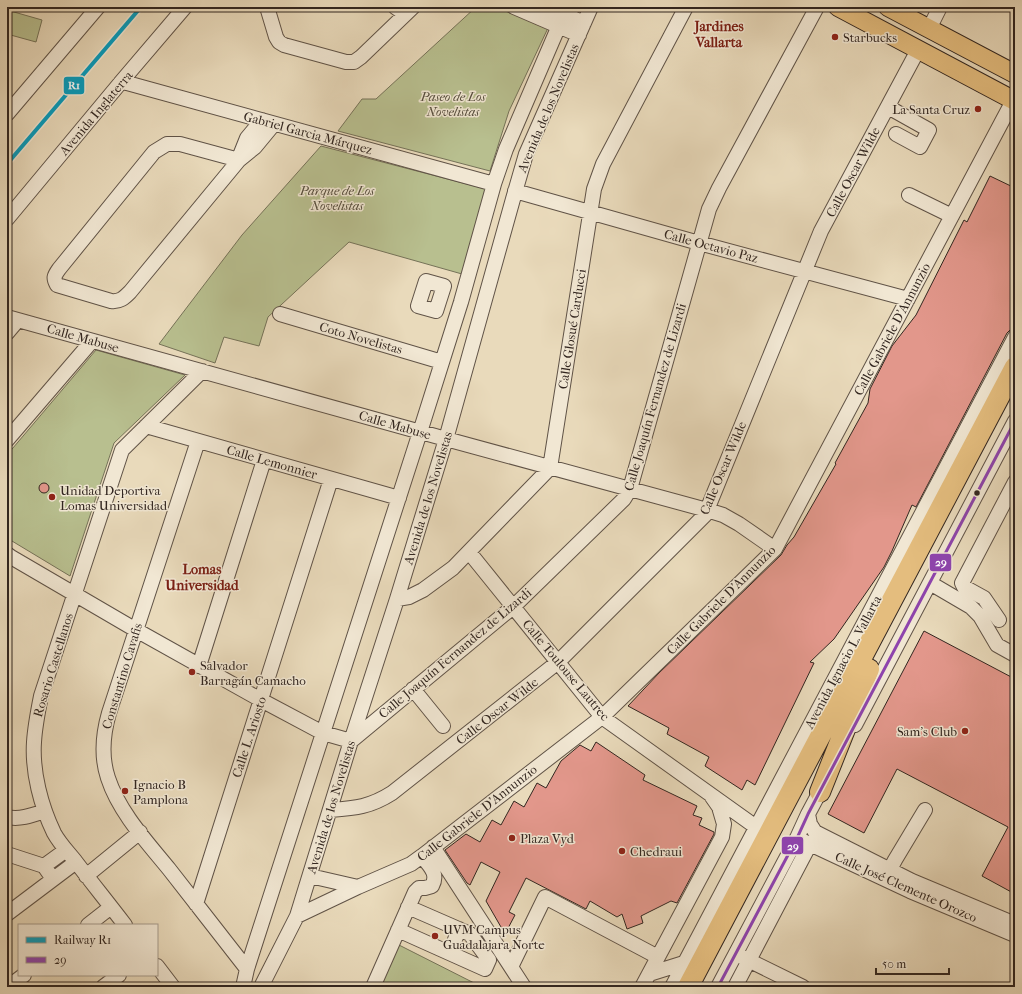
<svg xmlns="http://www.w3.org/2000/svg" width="1022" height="994" font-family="'IM FELL French Canon',serif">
	<rect width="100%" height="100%" fill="#e9dabb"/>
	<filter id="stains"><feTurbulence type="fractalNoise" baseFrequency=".005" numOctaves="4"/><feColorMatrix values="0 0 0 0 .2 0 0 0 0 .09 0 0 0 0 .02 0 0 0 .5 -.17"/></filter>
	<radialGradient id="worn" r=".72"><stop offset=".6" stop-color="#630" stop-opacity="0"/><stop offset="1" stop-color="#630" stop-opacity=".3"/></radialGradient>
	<path fill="#b8bf8f" stroke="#757258" d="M 476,7 L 495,7 L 548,28 L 509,111 L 490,171 L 338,131 L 362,99 L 376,99 Z
		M 7,10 L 42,20 L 36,42 L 7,34 Z
		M 321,146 L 486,189 L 462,274 L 349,242 L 268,317 L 259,346 L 224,337 L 215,363 L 159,344 L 242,235 Z
		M 96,350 L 185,375 L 114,443 L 70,576 L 7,538 L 7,455 Z
		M 397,944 L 482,987 L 378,987 Z"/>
	<path fill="#e2978b" stroke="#322620" d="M 990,176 L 1015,188 L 1015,325 L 1013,329 L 1010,330 L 1007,333 L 916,507 L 912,505 L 892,551 L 884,567 L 834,639 L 810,662 L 814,663 L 755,785 L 747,780 L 742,790 L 705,766 L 709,757 L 667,734 L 669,728 L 628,706 L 659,673 L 781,555 L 787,545 L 794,537 L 836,464 L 835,463 L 868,403 L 870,389 L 892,346 L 916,315 L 964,220 L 967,222 Z
		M39 488a5 5 0 1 1 10 0a5 5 0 1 1-10 0Z
		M 924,631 L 1015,679 L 1015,894 L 982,876 L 1008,827 L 897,769 L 864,833 L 828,814 Z
		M 596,742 L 645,775 L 643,780 L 697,806 L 693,815 L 702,818 L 699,825 L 714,832 L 714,834 L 677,903 L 671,901 L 641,916 L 643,923 L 627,929 L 622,914 L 617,917 L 590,901 L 586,909 L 526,878 L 509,912 L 515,915 L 505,934 L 486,901 L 500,872 L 481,862 L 470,885 L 467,883 L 445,850 L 466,834 L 480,842 L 492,820 L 501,825 L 514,801 L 524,807 L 537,783 L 546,788 L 561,761 L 580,745 L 591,751 Z"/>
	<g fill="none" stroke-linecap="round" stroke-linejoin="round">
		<defs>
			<path id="minor" d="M 267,7 L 276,37 L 279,42 L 284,45 L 346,62 L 354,62 L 361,57 L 413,7
				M 395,7 L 405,14
				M 514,7 L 579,35
				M 548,7 L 584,23
				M 929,29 L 940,7
				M 121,82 L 127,83 L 494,184
				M 888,107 L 929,130 L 920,147 L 896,134
				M 7,114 L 98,7
				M 239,158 L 247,138 L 262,120
				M 239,160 L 180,144 L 167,144 L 154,152 L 59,269 C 54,276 53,278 57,285 L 111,301 C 120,302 124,298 130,292 L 239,160 L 255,147 L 274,124
				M 515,191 L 699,243 L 908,299
				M 909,195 L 952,216
				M 7,219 L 121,82 L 185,7
				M 426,281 L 444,286 L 436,311 L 418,306 Z
				M 280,314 L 442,362
				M 7,317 L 446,439 L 707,510 L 723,515 L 739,524 L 775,549
				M 7,333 L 18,320
				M 146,426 L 399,498
				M 7,440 L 92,341
				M 198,441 L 109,713 C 103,734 101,757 108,778 C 119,812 147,842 169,869 C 195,902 221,936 247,969
				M 469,552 L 602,717 L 756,827
				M 7,554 L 11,557 L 136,630 L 261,700 L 323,733 L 351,741 L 513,607 L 624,499 L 630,489 L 709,209 L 719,188 L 817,7
				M 930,583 L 971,607 L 980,616 L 997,645 L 1015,655
				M 397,599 L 409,597 L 423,590 L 453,568 L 550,468 L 594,189 L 603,164 L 686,7
				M 999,620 L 984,598 L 964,587 L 962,583 L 1015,482
				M 199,666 L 264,460
				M 413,689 L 443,726
				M 855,725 L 1015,421
				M 330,810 C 356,808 370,807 392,793 L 558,662 L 705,515 L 821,231 L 918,50
				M 808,814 L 810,824 L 815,832 L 912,881 L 1015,924
				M 7,817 C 20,820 33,815 45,811
				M 797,838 L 910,891 L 1015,935
				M 433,847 L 524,987
				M 7,854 L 44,866 L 53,879
				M 44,866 L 66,850
				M 86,876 L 140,832
				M 310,876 L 358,887
				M 886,877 L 895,860 L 925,810
				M 196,904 L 331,479
				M 7,914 L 76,862
				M 297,916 L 358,887 L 411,864 L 422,856 L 602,717 L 775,549 L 1015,97
				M 88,925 L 111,907
				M 125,925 C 109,904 92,883 76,862 C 69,853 60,844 54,833 C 41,806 32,772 34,742 C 35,726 38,711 41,696 L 122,450 L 202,371
				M 398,930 L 485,969 L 489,960 L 470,934 L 408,907
				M 450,953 L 459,929
				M 742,957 L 803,987
				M 157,966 L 173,987
				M 511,967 L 545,897 L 658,957
				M 649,974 L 684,963
				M 8,987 L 24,975
				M 103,987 L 119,975
				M 243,987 L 247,969 L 420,432 L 461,302 L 494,184 L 506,149 L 567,7
				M 261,987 L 297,916 L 351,741 L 397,599 L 446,439 L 513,199 L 526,154 L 591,7
				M 373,987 L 415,892 L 419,888 L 425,888 L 432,886 C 439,873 429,866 422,856
				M 642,987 L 722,837 L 724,824 L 719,807 L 712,797
				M 672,987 L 1015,337
				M 718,987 L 797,838 L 808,814 L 824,784
				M 735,987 L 810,844"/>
			<path id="major" d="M 838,7 L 1015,101
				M 888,7 L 1015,74"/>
			<path id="highway" d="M 820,792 L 869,669
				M 688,987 L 1015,367"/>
		</defs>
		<use href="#minor" stroke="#605347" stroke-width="16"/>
		<use href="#major" stroke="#322620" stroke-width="20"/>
		<use href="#highway" stroke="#322620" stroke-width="22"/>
		<use href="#minor" stroke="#f1e7d3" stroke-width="14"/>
		<use href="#major" stroke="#e4bd7e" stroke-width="18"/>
		<use href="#highway" stroke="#e4bd7e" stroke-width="20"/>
		<defs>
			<path id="bus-1" d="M 718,987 L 797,838 L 808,814 L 1015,421"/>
		</defs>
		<use href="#bus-1" stroke="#f1e7d3" stroke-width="6"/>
		<use href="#bus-1" stroke="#8e44ad" stroke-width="3"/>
		<defs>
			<path id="rail-1" d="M 7,164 L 141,7"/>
		</defs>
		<use href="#rail-1" stroke="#f1e7d3" stroke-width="7"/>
		<use href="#rail-1" stroke="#059cbd" stroke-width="4"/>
	</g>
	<g fill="#8f2418" stroke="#f1e7d3" stroke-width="1.5">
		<circle cx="835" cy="37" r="4"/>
		<circle cx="978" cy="109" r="4"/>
		<circle cx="52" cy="497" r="4"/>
		<circle cx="192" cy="672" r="4"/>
		<circle cx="965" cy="731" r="4"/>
		<circle cx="125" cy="791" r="4"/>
		<circle cx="512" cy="838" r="4"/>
		<circle cx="622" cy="851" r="4"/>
		<circle cx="435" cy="936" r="4"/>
	</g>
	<circle fill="#322620" stroke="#f1e7d3" stroke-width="1.5" cx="977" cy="493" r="3.5"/>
	<g text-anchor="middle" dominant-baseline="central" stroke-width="3" stroke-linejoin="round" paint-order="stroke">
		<g font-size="13" fill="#322620" stroke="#f1e7d3" text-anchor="start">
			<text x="843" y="37">Starbucks</text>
			<text x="970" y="109" text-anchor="end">La Santa Cruz</text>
			<text x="60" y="490">Unidad Deportiva<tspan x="60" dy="15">Lomas Universidad</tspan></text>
			<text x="200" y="665">Salvador<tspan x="200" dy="15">Barragán Camacho</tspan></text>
			<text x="957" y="731" text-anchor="end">Sam's Club</text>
			<text x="133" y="784">Ignacio B<tspan x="133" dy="15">Pamplona</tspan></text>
			<text x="520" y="838">Plaza Vyd</text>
			<text x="630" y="851">Chedraui</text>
			<text x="443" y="929">UVM Campus<tspan x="443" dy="15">Guadalajara Norte</tspan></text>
		</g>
		<g font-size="13" font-style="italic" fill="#544c3c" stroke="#f1e7d3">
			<text x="453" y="96">Paseo de Los<tspan x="453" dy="15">Novelistas</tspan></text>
			<text x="337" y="190">Parque de Los<tspan x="337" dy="15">Novelistas</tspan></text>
		</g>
		<g font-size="13" fill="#322620" stroke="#f1e7d3">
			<text transform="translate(548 108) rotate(-67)">Avenida de los Novelistas</text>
			<text transform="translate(96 113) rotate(-50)">Avenida Inglaterra</text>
			<text transform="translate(308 133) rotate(15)">Gabriel Garcia Márquez</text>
			<text transform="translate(853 172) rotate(-62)">Calle Oscar Wilde</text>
			<text transform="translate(711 246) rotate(15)">Calle Octavio Paz</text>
			<text transform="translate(572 329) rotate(-81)">Calle Glosué Carducci</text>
			<text transform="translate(892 329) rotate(-62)">Calle Gabriele D'Annunzio</text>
			<text transform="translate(83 338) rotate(16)">Calle Mabuse</text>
			<text transform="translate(361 338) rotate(16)">Coto Novelistas</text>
			<text transform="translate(655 397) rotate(-74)">Calle Joaquín Fernandez de Lizardi</text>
			<text transform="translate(395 425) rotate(16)">Calle Mabuse</text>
			<text transform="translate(272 462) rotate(16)">Calle Lemonnier</text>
			<text transform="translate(723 468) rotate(-67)">Calle Oscar Wilde</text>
			<text transform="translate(428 498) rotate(-73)">Avenida de los Novelistas</text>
			<text transform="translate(721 600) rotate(-45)">Calle Gabriele D'Annunzio</text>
			<text transform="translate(455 653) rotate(-40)">Calle Joaquín Fernandez de Lizardi</text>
			<text transform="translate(843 662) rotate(-62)">Avenida Ignacio L. Vallarta</text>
			<text transform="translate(53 665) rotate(-73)">Rosario Castellanos</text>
			<text transform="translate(566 670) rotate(50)">Calle Toulouse Lautrec</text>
			<text transform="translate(122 676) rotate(-73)">Constantino Cavafis</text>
			<text transform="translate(497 711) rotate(-38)">Calle Oscar Wilde</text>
			<text transform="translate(249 737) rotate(-72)">Calle L. Ariosto</text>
			<text transform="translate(331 807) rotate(-73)">Avenida de los Novelistas</text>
			<text transform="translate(477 813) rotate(-38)">Calle Gabriele D'Annunzio</text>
			<text transform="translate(906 887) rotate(24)">Calle José Clemente Orozco</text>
		</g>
		<g font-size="14" font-weight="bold" fill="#7a1f14" stroke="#f1e7d3">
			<text x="719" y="26">Jardines<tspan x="719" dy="16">Vallarta</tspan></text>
			<text x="202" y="569">Lomas<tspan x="202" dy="16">Universidad</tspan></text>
		</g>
	</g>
	<g stroke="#f1e7d3" stroke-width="1.5">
		<rect x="63" y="76" width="22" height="19" rx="4" fill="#059cbd"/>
		<rect x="929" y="553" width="23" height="19" rx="4" fill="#8e44ad"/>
		<rect x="781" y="836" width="23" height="19" rx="4" fill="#8e44ad"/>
	</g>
	<g font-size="11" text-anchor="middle" font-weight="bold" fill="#fff">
		<text x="74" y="89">R1</text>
		<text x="941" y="566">29</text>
		<text x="793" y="850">29</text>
	</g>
	<rect width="1022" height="994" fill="none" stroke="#e9dabb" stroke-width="24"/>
	<rect x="8" y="8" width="1006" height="978" fill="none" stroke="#322620" stroke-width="2"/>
	<rect x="12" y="12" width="998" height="970" fill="none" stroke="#322620"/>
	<rect x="18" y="924" width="140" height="52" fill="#f1e7d3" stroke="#a59a8b"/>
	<rect x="26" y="937" width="20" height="6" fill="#059cbd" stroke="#a59a8b"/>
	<text x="54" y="944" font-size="12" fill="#322620">Railway R1</text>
	<rect x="26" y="957" width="20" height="6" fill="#8e44ad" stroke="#a59a8b"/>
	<text x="54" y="964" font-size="12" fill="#322620">29</text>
	<path d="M876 968v6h73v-6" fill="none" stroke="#322620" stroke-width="2"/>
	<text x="882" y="968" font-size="12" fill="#322620" stroke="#f1e7d3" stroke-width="3" paint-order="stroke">50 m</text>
	<rect width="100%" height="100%" filter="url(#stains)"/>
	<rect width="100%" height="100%" fill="url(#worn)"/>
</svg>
